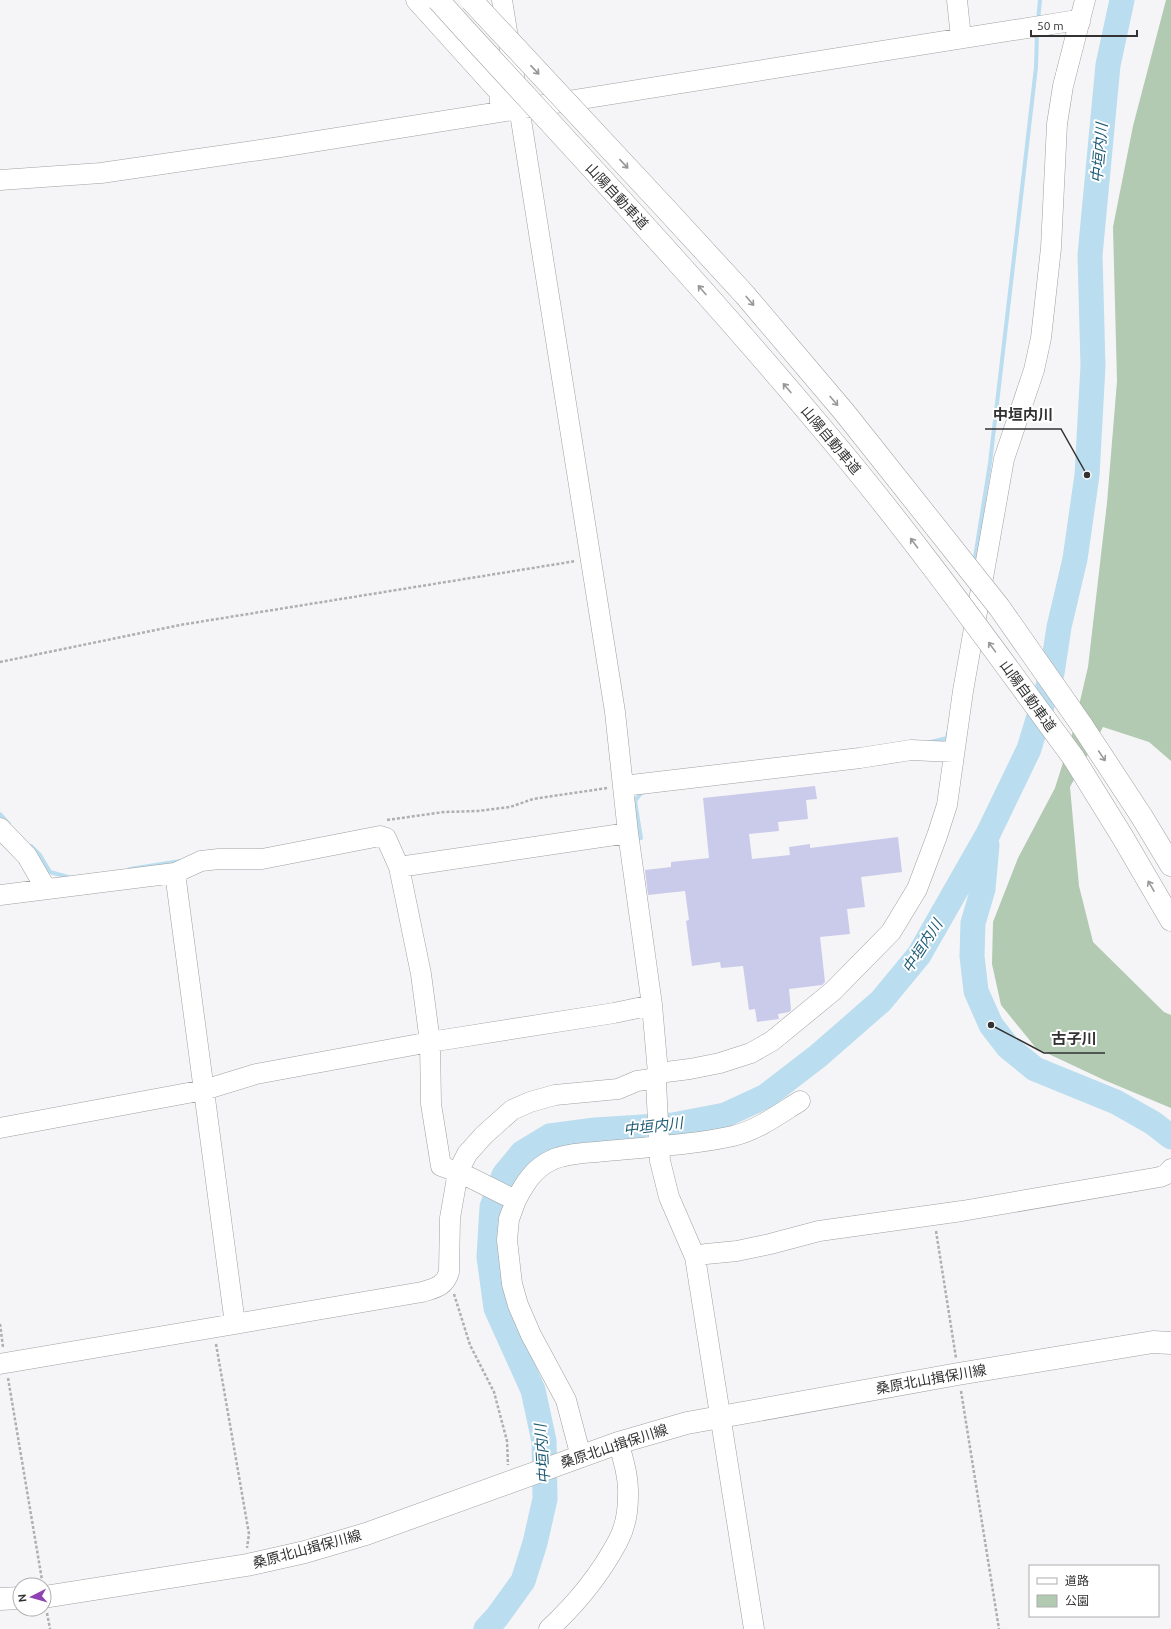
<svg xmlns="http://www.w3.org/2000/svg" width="1171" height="1629" font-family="Ubuntu,'Noto Sans JP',sans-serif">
	<rect width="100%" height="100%" fill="#f5f5f7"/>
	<path fill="#b2c9b2" d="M 1166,0 L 1171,0 L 1171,761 L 1149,742 L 1103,727 L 1070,787 L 1079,886 L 1093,942 L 1164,1012 L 1171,1015 L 1171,1108 L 1104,1080 L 1036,1048 L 1001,1005 L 992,964 L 993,922 L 1018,858 L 1055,788 L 1073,731 L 1088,667 L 1107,503 L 1117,381 L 1113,227 L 1133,126 Z"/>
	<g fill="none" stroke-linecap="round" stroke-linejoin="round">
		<path stroke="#baddef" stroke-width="4" d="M 1038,20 L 1040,0
			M 974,564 L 990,463 L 1015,249 L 1036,67 L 1037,31
			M 931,742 L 947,738 L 948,733
			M 0,814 L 9,824
			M 634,839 L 641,838 L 635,801 L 641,793 L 645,792
			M 31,846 L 40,855 L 50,872 L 68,877
			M 130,869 L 181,861"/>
		<path stroke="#baddef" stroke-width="25" d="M 987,845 L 983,889 L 973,923 L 972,956 L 976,991 L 991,1025 L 1008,1047 L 1035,1069 L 1116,1102 L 1153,1123 L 1171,1137
			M 486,1629 L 497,1617 L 523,1581 L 535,1543 L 545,1499 L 544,1441 L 533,1390 L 496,1308 L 489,1257 L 492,1207 L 504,1175 L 522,1153 L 550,1136 L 595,1130 L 673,1125 L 725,1115 L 766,1096 L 818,1056 L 881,1001 L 919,955 L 988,834 L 1029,749 L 1052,673 L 1059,627 L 1075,559 L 1087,475 L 1093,366 L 1090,255 L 1108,65 L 1122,0"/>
	</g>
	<path fill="#cacaeb" d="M 815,786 L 817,799 L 806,800 L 808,819 L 778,822 L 779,831 L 749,834 L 752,859 L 790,855 L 789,847 L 810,844 L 810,848 L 898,837 L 902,872 L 861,877 L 865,907 L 847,909 L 850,934 L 820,937 L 825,982 L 822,985 L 789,989 L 791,1010 L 789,1012 L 778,1014 L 779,1019 L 757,1022 L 755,1009 L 749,1010 L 743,966 L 721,968 L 720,962 L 692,966 L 686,921 L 689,920 L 685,891 L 648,895 L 645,870 L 671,867 L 671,862 L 709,858 L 703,798 Z"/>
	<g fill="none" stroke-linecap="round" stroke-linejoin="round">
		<defs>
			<path id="minor" d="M 416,0 L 499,92 L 501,112
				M 502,0 L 615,712 L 628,833 L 652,1005 L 658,1073 L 656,1082 L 660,1161 L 669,1197 L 695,1257 L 754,1629
				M 957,0 L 961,38
				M 0,180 L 101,173 L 280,147 L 1071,21 L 1080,22
				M 623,786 L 860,758 L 911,750 L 954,752
				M 0,828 L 27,856 L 46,889
				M 399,867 L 628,833
				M 175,873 L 201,861 L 219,859 L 262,859 L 380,836 L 386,838 L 399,867 L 421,974 L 430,1042 L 431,1104 L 441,1166 L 465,1175 L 511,1198 L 516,1200 C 525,1183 534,1168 552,1160 C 566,1153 590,1153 606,1151 C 648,1147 692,1145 733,1136 C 758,1130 779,1114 800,1101
				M 0,895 L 175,873 L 235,1324
				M 0,1128 L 204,1090 L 256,1074 L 430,1042 L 614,1013 L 652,1005
				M 516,1200 L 509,1219 L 507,1240 L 512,1284 L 518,1305 L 531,1335 L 566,1400 L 581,1457
				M 695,1257 L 706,1254 L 737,1251 L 770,1244 L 819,1231 L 962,1211 L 1160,1177 L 1167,1174 L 1171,1169
				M 0,1364 L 422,1292 C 436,1288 445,1286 449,1272 L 450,1218 L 458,1172 L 467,1154 L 484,1135 L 512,1110 L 530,1102 L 555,1095 L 618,1089 L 637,1081 L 651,1079 L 658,1073 L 690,1069 L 720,1063 L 751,1053 L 772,1041 L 833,991 L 891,932 L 917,889 L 937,836 L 947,805 L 963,691 L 1004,459 L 1034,370 L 1041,338 L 1051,248 L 1057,124 L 1063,86 L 1085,0
				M 549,1629 C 576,1604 601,1573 618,1541 C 625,1528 628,1511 628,1496 C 629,1478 624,1460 618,1443"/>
			<path id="major" d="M 44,1597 L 247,1565 L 305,1552 L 366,1534 L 618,1443 L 687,1423 L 958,1374 L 1153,1342 L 1171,1343
				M 0,1599 L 20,1598"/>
			<path id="highway" d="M 1081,724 L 1142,817 L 1171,865
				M 1073,757 L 1122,836 L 1171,920"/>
		</defs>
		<use href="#minor" stroke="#a0a0a2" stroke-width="21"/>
		<use href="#major" stroke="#a0a0a2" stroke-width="23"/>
		<use href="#highway" stroke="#a0a0a2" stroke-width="23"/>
		<path stroke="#afafb0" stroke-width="2.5" stroke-dasharray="3 2" stroke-linecap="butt" d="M 0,662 L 180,625 L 576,561
			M 387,820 L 444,812 L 478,811 L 510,807 L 533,799 L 607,788
			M 936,1231 L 956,1358
			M 454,1294 L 470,1345 L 494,1392 L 507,1441 L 508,1465
			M 0,1324 L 3,1347
			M 216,1344 L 249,1534 L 247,1548
			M 8,1378 L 42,1580
			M 961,1391 L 999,1629
			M 47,1613 L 50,1629"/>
		<use href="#minor" stroke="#fff" stroke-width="20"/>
		<use href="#major" stroke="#fff" stroke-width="22"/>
		<use href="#highway" stroke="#fff" stroke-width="22"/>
		<defs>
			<path id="highway-bridge" d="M 438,0 L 466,31 C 587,163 710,294 825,432 C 913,536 992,647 1073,757
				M 471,0 L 666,209 L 745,295 L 845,413 L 999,607 L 1081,724"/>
		</defs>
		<use href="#highway-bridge" stroke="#a0a0a2" stroke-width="23" stroke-linecap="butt"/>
		<use href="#highway-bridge" stroke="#fff" stroke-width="22"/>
	</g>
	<defs><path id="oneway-shaft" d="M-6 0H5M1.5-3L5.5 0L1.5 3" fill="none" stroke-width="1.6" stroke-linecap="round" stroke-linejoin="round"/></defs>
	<g stroke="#989899">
		<use href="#oneway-shaft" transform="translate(535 70) rotate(47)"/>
		<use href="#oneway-shaft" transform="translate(624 164) rotate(47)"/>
		<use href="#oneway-shaft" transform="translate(702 290) rotate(-131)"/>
		<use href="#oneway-shaft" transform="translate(750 301) rotate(50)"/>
		<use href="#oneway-shaft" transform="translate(787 388) rotate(-131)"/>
		<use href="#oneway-shaft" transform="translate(834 401) rotate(50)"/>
		<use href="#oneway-shaft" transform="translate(914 543) rotate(-127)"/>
		<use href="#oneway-shaft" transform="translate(992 647) rotate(-126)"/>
		<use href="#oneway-shaft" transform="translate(1102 756) rotate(56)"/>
		<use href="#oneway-shaft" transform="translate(1151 886) rotate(-120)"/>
	</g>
	<g text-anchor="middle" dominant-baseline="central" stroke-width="4" stroke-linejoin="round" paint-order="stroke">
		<g font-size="14" fill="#323233" stroke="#fff">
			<text transform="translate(617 196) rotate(47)">山陽自動車道</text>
			<text transform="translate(831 440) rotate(50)">山陽自動車道</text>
			<text transform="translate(1028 696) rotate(54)">山陽自動車道</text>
			<text transform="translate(931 1379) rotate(-10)">桑原北山揖保川線</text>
			<text transform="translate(614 1446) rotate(-18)">桑原北山揖保川線</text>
			<text transform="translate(307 1549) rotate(-15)">桑原北山揖保川線</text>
		</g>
		<g font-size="15" font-style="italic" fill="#1d5b75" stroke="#fff">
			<text transform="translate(1099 153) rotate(-85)">中垣内川</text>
			<text transform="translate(922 946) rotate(-57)">中垣内川</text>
			<text transform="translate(653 1126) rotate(-7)">中垣内川</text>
			<text transform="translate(542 1454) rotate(-94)">中垣内川</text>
		</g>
	</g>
	<path fill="none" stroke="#323233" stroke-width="1.5" d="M1087 475L1061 429H985M991 1025L1044 1053H1105"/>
	<g fill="#323233" stroke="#fff" stroke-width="1.5">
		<circle cx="1087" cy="475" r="4"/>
		<circle cx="991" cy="1025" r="4"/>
	</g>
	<g font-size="15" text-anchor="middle" font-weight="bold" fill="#323233" stroke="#fff" stroke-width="4" stroke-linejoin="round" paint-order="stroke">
		<text x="1023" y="420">中垣内川</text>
		<text x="1074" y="1044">古子川</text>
	</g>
	<rect x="1029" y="1565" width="130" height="52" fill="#ffffff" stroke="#adadad"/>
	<rect x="1037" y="1578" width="20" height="6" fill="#ffffff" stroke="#adadad"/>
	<text x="1065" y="1585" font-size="12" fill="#323233">道路</text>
	<rect x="1037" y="1595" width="20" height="12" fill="#b2c9b2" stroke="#adadad"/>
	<text x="1065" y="1605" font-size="12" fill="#323233">公園</text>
	<g transform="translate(32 1597) rotate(264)"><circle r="19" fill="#ffffff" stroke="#adadad"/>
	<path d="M0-3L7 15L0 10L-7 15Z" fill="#9142b2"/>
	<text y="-6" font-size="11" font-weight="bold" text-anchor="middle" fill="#323233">N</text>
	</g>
	<path d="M1031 30v6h106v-6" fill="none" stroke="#323233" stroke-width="2"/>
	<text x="1037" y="30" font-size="12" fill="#323233" stroke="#ffffff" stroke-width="3" paint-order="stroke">50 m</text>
</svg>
